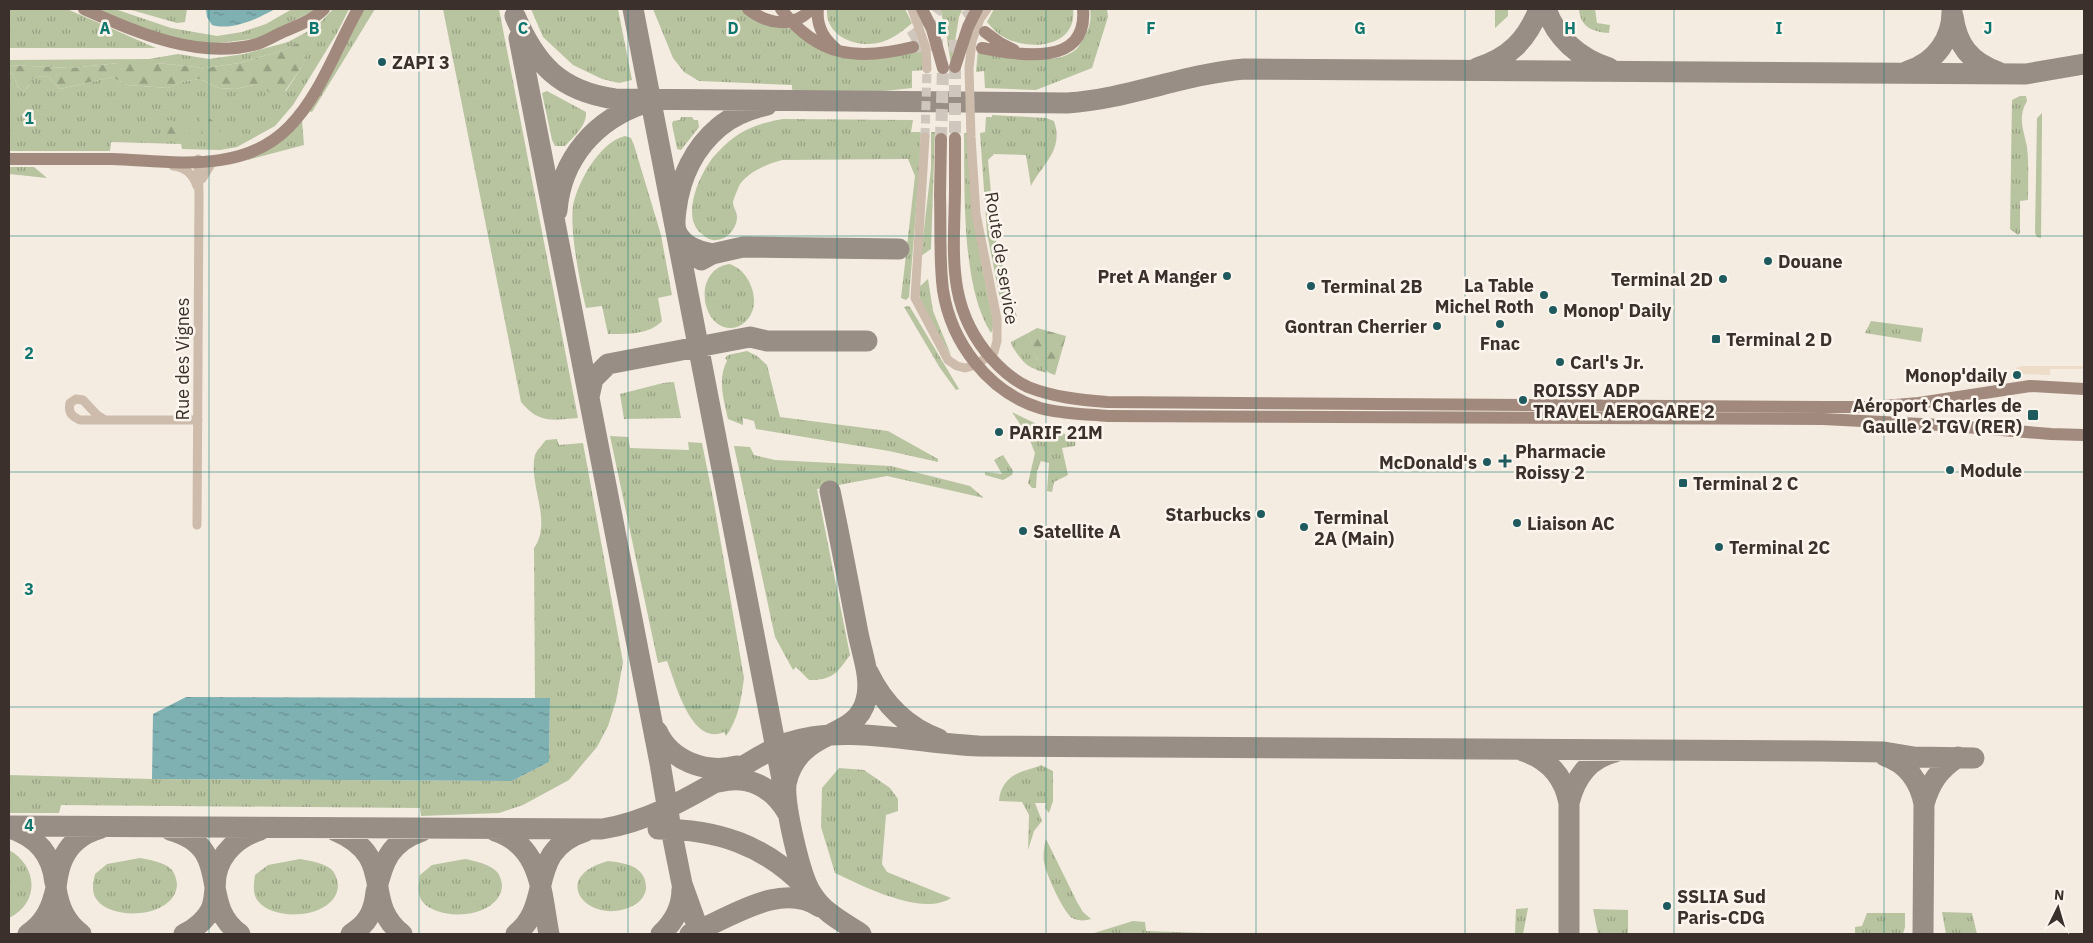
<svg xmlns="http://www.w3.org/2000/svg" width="2093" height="943" font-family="'IBM Plex Sans',sans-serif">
	<defs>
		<pattern id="grass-tufts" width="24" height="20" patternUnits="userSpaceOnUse" patternTransform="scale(1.25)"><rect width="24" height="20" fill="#b8c4a0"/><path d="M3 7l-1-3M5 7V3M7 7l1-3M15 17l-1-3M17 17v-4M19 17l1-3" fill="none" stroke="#97a083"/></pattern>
		<pattern id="forest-firs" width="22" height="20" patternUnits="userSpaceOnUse" patternTransform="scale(1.25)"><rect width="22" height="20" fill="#b8c4a0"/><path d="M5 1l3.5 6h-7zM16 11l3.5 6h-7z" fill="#97a083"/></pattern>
		<pattern id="water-ripples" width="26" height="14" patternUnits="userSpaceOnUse" patternTransform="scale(1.25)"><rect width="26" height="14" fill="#7fb0b2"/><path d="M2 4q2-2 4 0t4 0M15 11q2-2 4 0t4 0" fill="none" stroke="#699091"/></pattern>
	</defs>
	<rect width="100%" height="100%" fill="#f4ebe1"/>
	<path fill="url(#grass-tufts)" d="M 9,9 L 67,9 L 156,48 L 9,48 Z
		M 94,9 L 115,9 L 171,28 L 217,36 L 242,32 L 266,24 L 292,9 L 317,9 L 259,38 L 211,44 L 176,40 Z
		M 128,9 L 187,9 L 185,22 L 177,23 Z
		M 333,9 L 349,9 L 337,33 L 293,105 L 275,126 L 237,147 L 220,150 L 182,149 L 181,144 L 111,142 L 110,151 L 9,151 L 9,73 L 13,74 L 18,87 L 24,92 L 35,76 L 49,77 L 60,89 L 112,77 L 127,85 L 168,88 L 180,82 L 200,79 L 219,88 L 235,89 L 258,84 L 286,91 L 301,68 L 316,35 L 281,51 L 239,63 L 206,68 L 156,63 L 119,63 L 70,68 L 9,65 L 9,60 L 149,59 L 178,54 L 209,59 L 244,54 L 288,42 L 316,27 Z
		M 362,9 L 375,9 L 312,112 L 308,111 Z
		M 443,9 L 499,9 L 578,418 C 553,420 539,424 521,402 Z
		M 531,9 L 618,9 L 632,80 L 619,83 L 602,79 L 573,65 L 543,37 Z
		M 653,9 L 744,9 L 768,24 L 789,28 L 827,51 L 878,58 L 923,51 L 925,70 L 912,71 L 912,88 L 801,100 L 792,89 L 792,85 L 699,81 L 684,72 L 673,58 Z
		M 827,9 L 905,9 L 912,23 C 903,31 894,38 882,42 C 858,49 825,37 827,9 Z
		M 940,9 L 962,10 L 959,17 L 951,65 L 946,32 Z
		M 994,9 L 1073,9 C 1077,41 1042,50 1016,42 C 1004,39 995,32 987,22 Z
		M 1090,9 L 1107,9 L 1108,17 L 1092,68 L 1036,90 L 985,88 L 984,71 L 976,72 L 978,50 C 1004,54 1051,68 1074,51 C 1078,49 1081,42 1083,39 C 1089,29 1092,20 1090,9 Z
		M 1495,9 L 1508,9 L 1508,16 L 1495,28 Z
		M 1579,9 L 1595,9 L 1597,23 L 1610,25 L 1609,33 C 1593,32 1580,27 1579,9 Z
		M 547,91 L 586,112 C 587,126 573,137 565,146 L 555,146 L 552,140 L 542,93 Z
		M 2020,96 L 2026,96 L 2027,101 C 2017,118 2024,130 2027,147 C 2029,164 2028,182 2028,200 L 2020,201 L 2020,233 L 2018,235 L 2010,229 L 2012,100 Z
		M 2042,113 L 2042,124 L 2041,238 L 2037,237 L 2035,233 L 2037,118 Z
		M 992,115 L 1046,118 L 1054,121 C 1064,150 1043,163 1031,186 L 1026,155 L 994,154 L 988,160 L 995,237 L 1017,317 L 1010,318 L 1003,314 L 987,233 L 980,133 L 985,132 L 986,117 L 992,117 Z
		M 681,117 L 692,117 L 694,120 L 698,120 L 699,127 L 681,150 L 677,149 L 672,124 L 673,121 L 680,120 Z
		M 783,119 L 913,120 L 911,132 L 921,132 L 919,175 L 909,297 L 906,300 L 901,298 L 915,176 L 908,159 L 782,160 C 767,164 750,171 740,184 C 738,188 734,198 733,202 C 733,207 737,212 737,217 C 737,228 727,240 716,240 C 711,241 705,237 702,234 C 679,218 701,169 717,153 C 737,131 755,124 783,119 Z
		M 302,120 L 304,145 L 247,160 L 291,133 Z
		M 931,132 L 935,132 L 931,249 L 921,256 L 931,168 Z
		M 964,133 L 968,133 L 972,205 L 981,261 L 994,326 L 991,333 C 961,287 965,189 964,133 Z
		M 625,136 L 631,138 L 634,145 L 661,235 L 672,295 L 658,298 L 662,321 C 649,335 626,334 608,334 L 602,306 L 586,308 C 580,283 568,224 574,201 C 578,187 586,170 595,159 C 604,148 611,140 625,136 Z
		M 9,167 L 34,167 L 47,178 L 9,174 Z
		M 729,264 C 748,269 760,297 751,314 C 748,320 743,325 737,327 C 703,337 689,271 729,264 Z
		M 928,279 L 933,311 L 951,355 L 922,309 L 918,288 Z
		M 908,306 L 910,307 L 959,389 L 956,390 L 940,368 L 904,307 Z
		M 1871,321 L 1923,328 L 1921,342 L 1865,333 Z
		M 1028,333 L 1037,359 L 1047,373 C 1027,368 1023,363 1012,346 L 1011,342 Z
		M 747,351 L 757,356 L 767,365 L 780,417 L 888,431 L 938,459 L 938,462 L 889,451 L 756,429 L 754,421 L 743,418 L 743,425 L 728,419 C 724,400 717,379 727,361 L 725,358 L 728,355 Z
		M 674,382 L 681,418 L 624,419 L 620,394 L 663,383 Z
		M 1012,412 C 1034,423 1053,432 1076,437 L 1075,446 L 1062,448 L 1068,475 L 1054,482 L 1052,492 L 1047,491 L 1049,463 L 1041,461 L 1037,471 L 1036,488 L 1032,488 L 1028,483 L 1035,453 L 1029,438 Z
		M 610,436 L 628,437 L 630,448 L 689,450 L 688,442 L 702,443 L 714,503 L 744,678 C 741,699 739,718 726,736 L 724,732 C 691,747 675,681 667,661 L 658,663 Z
		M 557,439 L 559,445 L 583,443 L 623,662 L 616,701 L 608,726 L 597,747 L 569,780 L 523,805 L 499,813 L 421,816 L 420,808 L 61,805 L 59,813 L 9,813 L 9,775 L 152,779 L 512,781 L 549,762 L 550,698 L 535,698 L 534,548 C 553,521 528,485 535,455 C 537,450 543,444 546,440 Z
		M 734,446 L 750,447 L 754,455 L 775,460 L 891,466 L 970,486 L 984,498 L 887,476 L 817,489 L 850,655 C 837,673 833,680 809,680 L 796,667 L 793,670 L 775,637 Z
		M 1003,455 L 1013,471 L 1012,475 L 1003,480 L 985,475 L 985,472 L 1002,474 L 994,460 Z
		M 1041,765 L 1053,771 L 1053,801 L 1049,813 L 1045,808 L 1046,803 L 1035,803 L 1042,821 L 1034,831 L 1028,850 L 1029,815 L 1022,802 L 999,801 C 1000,784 1011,774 1027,770 C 1032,768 1038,767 1041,765 Z
		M 839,768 L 864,770 L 890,788 L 898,799 L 898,811 L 886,815 L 882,864 L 887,872 L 951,898 C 922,917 863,886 835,873 L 821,827 L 822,788 Z
		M 1046,839 L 1077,902 L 1083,912 L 1091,919 C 1085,921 1078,921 1072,918 C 1063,911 1048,878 1045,866 C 1042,857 1044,848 1046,839 Z
		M 9,850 C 38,866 40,903 9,918 Z
		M 140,858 C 149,860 165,862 172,870 C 175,874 177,881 177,885 C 175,917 114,922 97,900 C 91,893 93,882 95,874 L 107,864 Z
		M 300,859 C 310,861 326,863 333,871 C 336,875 338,882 338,886 C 336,918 275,923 258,901 C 252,894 254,883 255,875 L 268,865 Z
		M 465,859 C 475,861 490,864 497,872 C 500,875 502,882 502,886 C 500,918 439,923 422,901 C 417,894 419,883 420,875 L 432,865 Z
		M 608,861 C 625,863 647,866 646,889 C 645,895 641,901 636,904 C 592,930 545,878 608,861 Z
		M 1528,908 L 1523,934 L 1515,934 L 1516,909 Z
		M 1593,909 L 1628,910 L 1628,934 L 1598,934 Z
		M 1942,912 L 1972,913 L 1977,934 L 1946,934 Z
		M 1867,913 L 1905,913 L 1905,927 L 1903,934 L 1855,934 L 1855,927 L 1862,926 Z
		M 1133,921 L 1145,922 L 1146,931 L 1206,933 L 1206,934 L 1091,934 Z"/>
	<path fill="url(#forest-firs)" d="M 317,34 L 301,68 L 285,91 L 274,96 L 258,84 L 235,89 L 219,88 L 200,79 L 180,82 L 168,88 L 127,85 L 112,77 L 60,89 L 49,77 L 35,76 L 24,92 L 18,87 L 13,74 L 9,73 L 9,65 L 70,68 L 119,63 L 156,63 L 206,68 L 239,63 L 281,51 Z
		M 200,116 C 212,116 216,124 221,134 L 218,138 L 202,139 Z
		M 171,120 L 192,131 L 180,140 L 169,139 L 161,128 L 163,122 Z
		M 1037,328 L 1066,336 L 1055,375 C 1037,370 1034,350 1028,333 Z"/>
	<path fill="#ecdcc8" d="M 2023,366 L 2084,366 L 2084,369 L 2050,369 L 2050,375 L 2023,374 L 2016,372 L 2016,368 Z"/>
	<path fill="url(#water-ripples)" d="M 206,9 L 275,9 C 257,19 232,31 212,25 L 207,17 Z
		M 186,697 L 550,698 L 549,762 L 512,781 L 152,779 L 153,714 Z"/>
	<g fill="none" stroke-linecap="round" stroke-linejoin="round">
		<path stroke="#988e86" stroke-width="21" d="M 633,9 L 786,800
			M 1546,9 C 1557,39 1579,58 1609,68
			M 515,16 C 536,65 560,91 615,99 L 1067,103 C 1128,99 1184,74 1244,69 L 2026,74 L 2084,64
			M 1953,16 C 1957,45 1970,62 1998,72
			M 519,38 L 660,763 L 671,829 L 682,884 L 700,934
			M 1477,68 C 1509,58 1527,40 1539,9
			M 1908,71 C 1936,62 1953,38 1952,9
			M 557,211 C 561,158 596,119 645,103
			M 712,254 C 699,252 683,246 677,233 C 674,227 675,217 676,210 C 680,178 694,148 719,127 C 732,116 750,109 767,105
			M 701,260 L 712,254 L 743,247 L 899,249
			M 589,397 L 593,379 L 608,364 L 750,337 L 767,341 L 867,341
			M 830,491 C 840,538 849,586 858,633 C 862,654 872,679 866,700 C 858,732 823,731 804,751 C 795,759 788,772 786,784 C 784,804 800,877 812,894 C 824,913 843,922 861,934
			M 868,672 C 883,703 906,727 939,739
			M 657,731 C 670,761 706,774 737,766
			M 1523,751 C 1548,759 1564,776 1569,803 L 1569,934
			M 1885,756 C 1907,763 1920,782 1924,804 L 1923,934
			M 719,782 C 748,774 772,787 787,812
			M 1569,803 C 1575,778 1589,758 1615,752
			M 1924,804 C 1930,783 1939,769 1958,757
			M 9,826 L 602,829 C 653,821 696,793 740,768 C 755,759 770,749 787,743 C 844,723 919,744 979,746 L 1821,751 L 1884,752 L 1914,757 L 1974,758
			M 10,828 C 37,837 52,854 55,883
			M 658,829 C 717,829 765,845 806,888
			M 170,830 C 236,848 196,903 240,934
			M 334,830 C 400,858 359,900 402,934
			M 495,831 C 542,846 541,893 549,934
			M 28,934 C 45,923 52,907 56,888 C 59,907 65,922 81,934
			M 55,934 C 56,892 49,842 101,828
			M 184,934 C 195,929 207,919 212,907 C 215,897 215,886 216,876 C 220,852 239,837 260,830
			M 351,934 C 357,930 364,925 368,918 C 373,911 375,901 376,892 C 383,861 390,842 422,831
			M 516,934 C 555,903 524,851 586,831
			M 661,934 C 674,922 682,907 682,889
			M 690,934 C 729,919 780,880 820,907"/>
		<path stroke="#cfc6bd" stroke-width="9" stroke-dasharray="9 4.5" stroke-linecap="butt" d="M 925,137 L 927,69"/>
		<path stroke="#cfc6bd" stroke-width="12" stroke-dasharray="12 6" stroke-linecap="butt" d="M 966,9 L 978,25
			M 910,38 C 922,31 930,20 938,9
			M 913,47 L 931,45 L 972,46
			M 955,67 L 955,138
			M 941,139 L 943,68"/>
		<path stroke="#cdbbac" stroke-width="9" d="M 912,9 L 926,48 L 927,69
			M 925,137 L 915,298 L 948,360 L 957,366 L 965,368 L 976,365 L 994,352 L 997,341 L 997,319 L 976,214 L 971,137 L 969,68 L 972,41 L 980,19 L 987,9
			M 173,166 C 186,167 193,174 197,186
			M 202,179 L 213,161
			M 105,420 L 97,415 L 83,400 L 76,399 L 70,403 C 68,412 71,416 80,420 L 198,420
			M 197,525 L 199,194 L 198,159"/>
		<path stroke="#a18a7d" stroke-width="12" d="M 84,9 C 136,32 198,60 257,44 C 266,41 276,35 285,31 C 299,25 313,20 324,9
			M 748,9 C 767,24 793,29 811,9
			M 781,9 C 818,57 857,61 913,47
			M 818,9 C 816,25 824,39 836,49
			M 922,9 L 932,29 L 943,68
			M 985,32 L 1000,43 L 1014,50
			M 982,48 C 1019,55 1088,68 1083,9
			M 955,67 L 968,27 L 977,9
			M 9,159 C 43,159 77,159 112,159 C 172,161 242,175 289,127 C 321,94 336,48 358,9
			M 955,192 L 955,138
			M 940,195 L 941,139
			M 1108,416 L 1823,419 L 1941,425"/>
		<path stroke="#a18a7d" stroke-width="12" d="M 955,192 C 954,255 946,308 992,359 C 1001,369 1015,381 1028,387 C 1053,397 1080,400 1107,402 L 1826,407 L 1871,407 L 1919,403 L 2030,386 L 2084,389
			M 940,195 C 941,226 939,259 943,290 C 951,342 988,392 1040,408 C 1061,414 1085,414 1108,416
			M 1941,425 L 2051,434 L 2084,435"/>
	</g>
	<path fill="none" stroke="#0f766e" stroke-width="1" stroke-opacity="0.55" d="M 209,9 L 209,934M 419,9 L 419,934M 628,9 L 628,934M 837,9 L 837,934M 1046,9 L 1046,934M 1256,9 L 1256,934M 1465,9 L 1465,934M 1674,9 L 1674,934M 1884,9 L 1884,934M 9,236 L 2084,236M 9,472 L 2084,472M 9,707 L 2084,707"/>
	<g fill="#1f5a5e" stroke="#fbf5ee" stroke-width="2">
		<circle cx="382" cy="62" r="5"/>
		<circle cx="1768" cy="261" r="5"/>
		<circle cx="1227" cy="276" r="5"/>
		<circle cx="1723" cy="279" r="5"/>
		<circle cx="1311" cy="286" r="5"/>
		<circle cx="1544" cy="295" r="5"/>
		<circle cx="1553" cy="310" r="5"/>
		<circle cx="1500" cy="324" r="5"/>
		<circle cx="1437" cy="326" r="5"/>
		<rect x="1711" y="334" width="10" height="10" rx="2.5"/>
		<circle cx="1560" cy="362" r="5"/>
		<circle cx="2017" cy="375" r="5"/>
		<circle cx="1523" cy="400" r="5"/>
		<rect x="2027" y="409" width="12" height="12" rx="2.5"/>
		<circle cx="999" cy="432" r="5"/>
		<path d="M1502.5 453.5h5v5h5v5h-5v5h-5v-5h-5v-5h5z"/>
		<circle cx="1487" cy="462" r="5"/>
		<circle cx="1950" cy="470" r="5"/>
		<rect x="1678" y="478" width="10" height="10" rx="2.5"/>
		<circle cx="1261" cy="514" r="5"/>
		<circle cx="1517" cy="523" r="5"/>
		<circle cx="1304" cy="527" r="5"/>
		<circle cx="1023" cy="531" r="5"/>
		<circle cx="1719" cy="547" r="5"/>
		<circle cx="1667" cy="906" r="5"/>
	</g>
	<g text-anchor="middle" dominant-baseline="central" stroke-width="5" stroke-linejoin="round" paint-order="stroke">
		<g font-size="18" font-weight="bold" fill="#3b302b" stroke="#fbf5ee" text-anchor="start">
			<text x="392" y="62">ZAPI 3</text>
			<text x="1778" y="261">Douane</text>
			<text x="1217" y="276" text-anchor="end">Pret A Manger</text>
			<text x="1713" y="279" text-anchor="end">Terminal 2D</text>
			<text x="1534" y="285" text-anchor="end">La Table<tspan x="1534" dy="21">Michel Roth</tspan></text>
			<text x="1321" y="286">Terminal 2B</text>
			<text x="1563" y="310">Monop' Daily</text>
			<text x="1427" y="326" text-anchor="end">Gontran Cherrier</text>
			<text x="1726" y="339">Terminal 2 D</text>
			<text x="1500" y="343" text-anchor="middle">Fnac</text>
			<text x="1570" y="362">Carl's Jr.</text>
			<text x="2007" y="375" text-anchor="end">Monop'daily</text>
			<text x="1533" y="390">ROISSY ADP<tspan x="1533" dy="21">TRAVEL AEROGARE 2</tspan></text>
			<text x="2022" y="405" text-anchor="end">Aéroport Charles de<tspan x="2022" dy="21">Gaulle 2 TGV (RER)</tspan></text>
			<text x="1009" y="432">PARIF 21M</text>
			<text x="1515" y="451">Pharmacie<tspan x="1515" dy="21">Roissy 2</tspan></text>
			<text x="1477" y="462" text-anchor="end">McDonald's</text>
			<text x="1960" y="470">Module</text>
			<text x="1693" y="483">Terminal 2 C</text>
			<text x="1251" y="514" text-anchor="end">Starbucks</text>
			<text x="1314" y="517">Terminal<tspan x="1314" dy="21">2A (Main)</tspan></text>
			<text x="1527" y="523">Liaison AC</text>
			<text x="1033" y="531">Satellite A</text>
			<text x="1729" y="547">Terminal 2C</text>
			<text x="1677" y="896">SSLIA Sud<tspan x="1677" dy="21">Paris-CDG</tspan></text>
		</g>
		<g font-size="18" fill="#3b302b" stroke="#fbf5ee">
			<text transform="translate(1002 258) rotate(81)">Route de service</text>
			<text transform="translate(182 359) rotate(-90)">Rue des Vignes</text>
		</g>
	</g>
	<g font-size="16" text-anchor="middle" font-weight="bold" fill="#0f766e" stroke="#fbf5ee" stroke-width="5" stroke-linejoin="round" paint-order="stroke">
		<text x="105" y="34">A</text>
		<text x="314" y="34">B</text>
		<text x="523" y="34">C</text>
		<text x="733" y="34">D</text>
		<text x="942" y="34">E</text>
		<text x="1151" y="34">F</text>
		<text x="1360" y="34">G</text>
		<text x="1570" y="34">H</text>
		<text x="1779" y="34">I</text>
		<text x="1988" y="34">J</text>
		<text x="29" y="124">1</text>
		<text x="29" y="359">2</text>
		<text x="29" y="595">3</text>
		<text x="29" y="831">4</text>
	</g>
	<rect width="2093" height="943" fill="none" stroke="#3b302b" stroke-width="20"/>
	<g transform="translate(2058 908) rotate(5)" stroke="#fbf5ee" stroke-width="4" paint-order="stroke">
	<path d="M0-4L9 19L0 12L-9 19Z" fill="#3b302b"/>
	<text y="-8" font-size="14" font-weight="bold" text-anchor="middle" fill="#3b302b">N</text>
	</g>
</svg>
